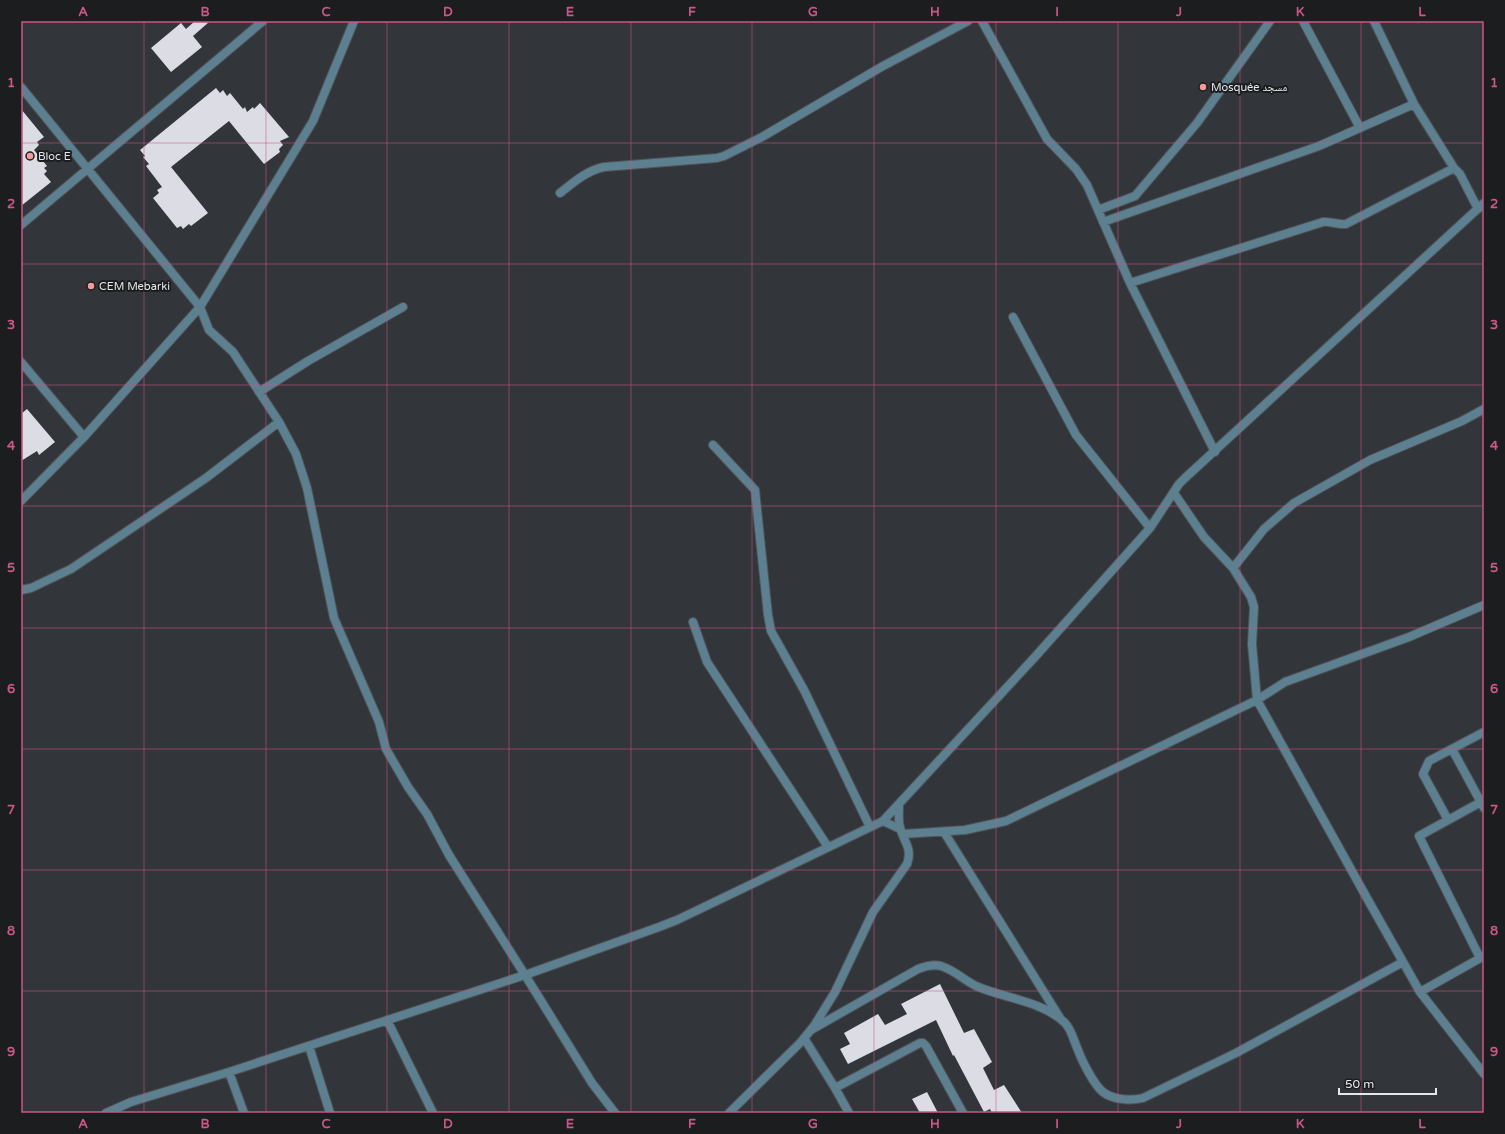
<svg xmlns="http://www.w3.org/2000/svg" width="1505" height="1134" font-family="'Varela Round','Noto Naskh Arabic',sans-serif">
	<rect width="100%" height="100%" fill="#32363b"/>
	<path fill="#dcdde4" d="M 195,21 L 207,21 L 209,22 L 193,36 L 202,47 L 171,72 L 151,48 L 181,23 L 186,29 Z
		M 216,88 L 220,93 L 223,90 L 227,96 L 230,93 L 243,109 L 245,107 L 247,112 L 253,107 L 254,109 L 260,103 L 289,137 L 280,141 L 283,145 L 279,149 L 280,152 L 264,164 L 229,121 L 171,167 L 208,213 L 191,226 L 189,224 L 183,229 L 181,226 L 177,228 L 153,198 L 159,193 L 157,190 L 162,187 L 146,166 L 149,164 L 143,157 L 145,156 L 140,150 Z
		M 21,109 L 44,137 L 37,142 L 39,145 L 34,150 L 47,166 L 44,168 L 47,171 L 44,174 L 51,182 L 21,206 Z
		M 27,409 L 55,442 L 39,455 L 37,451 L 21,461 L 21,414 Z
		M 940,984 L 964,1033 L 974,1029 L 992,1062 L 983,1068 L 994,1090 L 1004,1085 L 1022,1113 L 992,1113 L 990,1109 L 984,1112 L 954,1055 L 953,1056 L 936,1020 L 848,1064 L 840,1049 L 850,1044 L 844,1033 L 878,1014 L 885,1025 L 907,1014 L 901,1004 Z
		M 927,1092 L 938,1113 L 920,1113 L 912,1099 Z"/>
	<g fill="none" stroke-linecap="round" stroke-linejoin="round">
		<defs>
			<path id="street" d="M 982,21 L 1047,139 L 1076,169 L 1087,185 L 1130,283 L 1215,452
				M 1303,21 L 1360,128
				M 21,87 L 200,307 L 209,330 L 233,352 L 279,422 L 296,454 L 307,488 L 334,618 L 379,722 L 386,749 L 408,787 L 427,814 L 449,855 L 525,975 L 592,1083 L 615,1113
				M 1414,104 L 1454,168
				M 560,193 C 574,182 586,171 604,167 L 717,158 L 724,156 L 762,137 L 883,66 L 968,21
				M 1098,210 L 1135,196 L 1197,123 L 1270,21
				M 1103,222 L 1319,146 L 1414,104 L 1374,21
				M 21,225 L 263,21
				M 1130,283 L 1323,222 C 1330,221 1337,225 1346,224 L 1454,168 L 1460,174 L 1478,209
				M 1013,317 L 1076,435 L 1150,528
				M 21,362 L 84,437
				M 259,392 L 308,361 L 403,307
				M 713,445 L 755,490 L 768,615 L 771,631 L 804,690 L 870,827
				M 1174,493 L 1204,537 L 1233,568 L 1251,597 L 1254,607 L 1252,644 L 1257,700 L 1368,900 L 1420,992 L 1484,1074
				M 21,501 L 84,437 L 200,307 L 313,121 L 354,21
				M 1233,568 L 1264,529 L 1294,503 L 1370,460 L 1462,421 L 1484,409
				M 21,590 L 31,588 L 71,569 L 206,478 L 279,422
				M 693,622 L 707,662 L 828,847
				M 1452,749 L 1484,808
				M 1448,820 L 1423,774 L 1429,761 L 1484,732
				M 883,821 L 900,829
				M 944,832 L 1060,1018
				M 903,834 L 965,830 L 1006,821 L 1257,700 L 1285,682 L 1409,637 L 1484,605
				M 1480,958 L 1419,836 L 1481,802
				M 1420,992 L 1484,956
				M 387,1020 L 433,1113
				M 811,1030 L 918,969 C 926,966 933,964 941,966 C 954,970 964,980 976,986 C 1003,998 1043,1001 1065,1023 C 1072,1030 1074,1042 1078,1050 C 1082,1061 1094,1085 1103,1092 C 1113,1100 1132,1101 1143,1098 L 1236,1053 L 1403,962
				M 804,1038 L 835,1088 L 920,1043 L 923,1043 L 926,1046 L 963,1113
				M 309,1046 L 330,1113
				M 229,1072 L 244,1113
				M 835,1088 L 849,1113
				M 106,1113 L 131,1102 L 229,1072 L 525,975 L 659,927 L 677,920 L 883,821 L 1034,658 L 1150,528 L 1179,484 L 1185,478 L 1484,203
				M 729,1113 L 801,1042 L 814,1026 L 835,992 L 873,912 L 907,864 C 913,848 903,841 900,827 C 898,821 899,812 899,805"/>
		</defs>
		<use href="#street" stroke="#4f5257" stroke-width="10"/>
		<use href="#street" stroke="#5c808f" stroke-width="8"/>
	</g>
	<path fill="none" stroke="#cc5686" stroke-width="1" stroke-opacity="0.55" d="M 144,21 L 144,1113M 266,21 L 266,1113M 387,21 L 387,1113M 509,21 L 509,1113M 631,21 L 631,1113M 752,21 L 752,1113M 874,21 L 874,1113M 996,21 L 996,1113M 1118,21 L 1118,1113M 1240,21 L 1240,1113M 1361,21 L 1361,1113M 21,143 L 1484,143M 21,264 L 1484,264M 21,385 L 1484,385M 21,506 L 1484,506M 21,628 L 1484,628M 21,749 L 1484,749M 21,870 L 1484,870M 21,991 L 1484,991"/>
	<g fill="#f59b99" stroke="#1b1d1f" stroke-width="1.5">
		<circle cx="1203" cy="87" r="4"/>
		<circle cx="30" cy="156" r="4"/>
		<circle cx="91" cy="286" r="4"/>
	</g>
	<g text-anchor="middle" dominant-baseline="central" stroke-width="4" stroke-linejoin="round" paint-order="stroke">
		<g font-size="11" fill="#e5e8eb" stroke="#1b1d1f" text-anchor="start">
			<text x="1211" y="87">Mosquée مسجد</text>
			<text x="38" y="156">Bloc E</text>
			<text x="99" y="286">CEM Mebarki</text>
		</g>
	</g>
	<rect width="1505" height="1134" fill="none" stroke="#1b1d1f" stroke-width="44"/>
	<path d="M1339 1088v6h97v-6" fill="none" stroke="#e5e8eb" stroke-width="2"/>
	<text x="1345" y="1088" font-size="12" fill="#e5e8eb" stroke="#1b1d1f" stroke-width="3" paint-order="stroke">50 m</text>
	<rect x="22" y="22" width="1461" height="1090" fill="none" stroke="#cc5686" stroke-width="1.5"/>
	<g font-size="13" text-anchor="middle" font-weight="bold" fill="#cc5686">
		<text x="83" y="16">A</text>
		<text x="205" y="16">B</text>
		<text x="326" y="16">C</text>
		<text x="448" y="16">D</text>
		<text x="570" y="16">E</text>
		<text x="692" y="16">F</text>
		<text x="813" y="16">G</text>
		<text x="935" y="16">H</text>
		<text x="1057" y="16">I</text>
		<text x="1179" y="16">J</text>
		<text x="1300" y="16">K</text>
		<text x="1422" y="16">L</text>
		<text x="11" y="87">1</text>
		<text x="1494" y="87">1</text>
		<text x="11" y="208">2</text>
		<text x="1494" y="208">2</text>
		<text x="11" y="329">3</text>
		<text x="1494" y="329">3</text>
		<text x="11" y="450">4</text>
		<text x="1494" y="450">4</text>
		<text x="11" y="572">5</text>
		<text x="1494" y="572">5</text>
		<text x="11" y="693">6</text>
		<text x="1494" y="693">6</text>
		<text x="11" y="814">7</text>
		<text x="1494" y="814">7</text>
		<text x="11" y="935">8</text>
		<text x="1494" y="935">8</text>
		<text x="11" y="1056">9</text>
		<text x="1494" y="1056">9</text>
		<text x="83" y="1128">A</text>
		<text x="205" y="1128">B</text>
		<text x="326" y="1128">C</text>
		<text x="448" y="1128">D</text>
		<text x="570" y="1128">E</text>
		<text x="692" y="1128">F</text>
		<text x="813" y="1128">G</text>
		<text x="935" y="1128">H</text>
		<text x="1057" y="1128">I</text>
		<text x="1179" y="1128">J</text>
		<text x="1300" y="1128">K</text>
		<text x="1422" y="1128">L</text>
	</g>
</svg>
